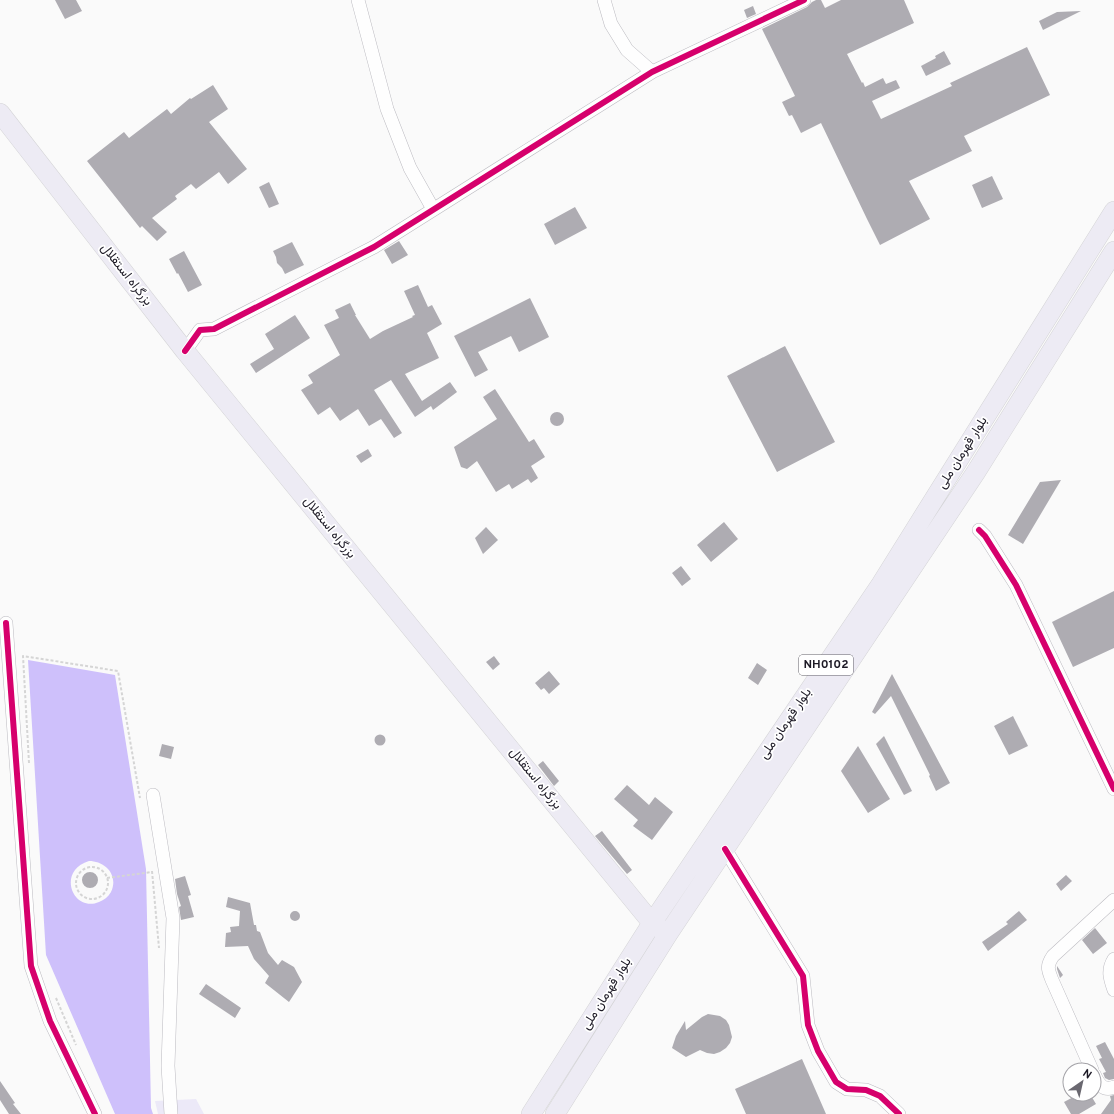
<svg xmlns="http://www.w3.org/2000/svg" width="1114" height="1114" font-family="Overpass,Vazirmatn,sans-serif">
	<rect width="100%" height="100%" fill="#fafafa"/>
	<path fill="#ece9f8" d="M 196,1099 L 204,1114 L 158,1114 L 155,1101 Z"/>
	<path fill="#cec0fb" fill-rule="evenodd" d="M 28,660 L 115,675 L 146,869 L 151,1108 L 153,1114 L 115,1114 L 46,955 ZM 89,861 C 105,861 119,875 111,892 C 108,897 104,900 99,902 C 73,913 56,871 89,861 Z"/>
	<path fill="#aeacb2" d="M 55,0 L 76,0 L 82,11 L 65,19 Z
		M 816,0 L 821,0 L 825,8 L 841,0 L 904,0 L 914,23 L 847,54 L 862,83 L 863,82 L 865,87 L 883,78 L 886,84 L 896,80 L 900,88 L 872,101 L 881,119 L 952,86 L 950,83 L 1027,47 L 1050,95 L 964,136 L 972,151 L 909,181 L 930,219 L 880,245 L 867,219 L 821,123 L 801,133 L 792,115 L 789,116 L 782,102 L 795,96 L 762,29 L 807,7 L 812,2 Z
		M 753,6 L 756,14 L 747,18 L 744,10 Z
		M 1081,11 L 1043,30 L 1039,21 L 1057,12 Z
		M 944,51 L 951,64 L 926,76 L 921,66 L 936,58 L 935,56 Z
		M 213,85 L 228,109 L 209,122 L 247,169 L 228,184 L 219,172 L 196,189 L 191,184 L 175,196 L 177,199 L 152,218 L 167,232 L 157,241 L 142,226 L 140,228 L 87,161 L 124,132 L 129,138 L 167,109 L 171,114 L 190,98 L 191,99 Z
		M 992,176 L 1003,199 L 982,208 L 972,185 Z
		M 269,182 L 279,204 L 269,208 L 259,187 Z
		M 575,207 L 587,228 L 555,245 L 544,224 Z
		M 399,241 L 408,255 L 392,264 L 384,250 Z
		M 292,242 L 304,265 L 285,274 L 282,268 L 277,263 L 276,257 L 273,251 Z
		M 184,251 L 202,285 L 188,292 L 178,273 L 177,274 L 169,259 Z
		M 418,285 L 428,307 L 432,305 L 442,324 L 427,333 L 439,358 L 405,374 L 422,401 L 450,382 L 457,392 L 433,410 L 431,406 L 415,417 L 391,380 L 374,390 L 402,433 L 394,438 L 381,419 L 369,426 L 358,409 L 340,421 L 330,407 L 318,415 L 301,390 L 313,383 L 308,375 L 340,355 L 324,325 L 339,318 L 335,310 L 350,303 L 356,315 L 355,315 L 370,339 L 383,331 L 413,317 L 412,316 L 415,315 L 404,291 Z
		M 530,298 L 549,337 L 519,352 L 511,336 L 478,352 L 488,370 L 475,377 L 454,336 Z
		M 295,315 L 310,338 L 256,373 L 250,364 L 274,349 L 265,334 Z
		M 785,346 L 835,442 L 777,472 L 727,376 Z
		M 495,389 L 529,442 L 534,439 L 545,457 L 531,466 L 538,478 L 531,483 L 528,479 L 512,489 L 509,484 L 496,492 L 477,461 L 467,469 L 461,467 L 454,447 L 497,419 L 483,397 Z
		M550 419a7 7 0 1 1 14 0a7 7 0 1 1-14 0Z
		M 368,449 L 372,456 L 361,463 L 356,456 Z
		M 1061,480 L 1023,544 L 1008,535 L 1040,482 Z
		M 724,522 L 738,539 L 711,562 L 697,545 Z
		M 486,527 L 498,540 L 483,554 L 475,538 Z
		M 681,566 L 691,579 L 682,586 L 672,573 Z
		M 1114,591 L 1114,648 L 1073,667 L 1052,622 Z
		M 494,656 L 500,664 L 493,670 L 486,662 Z
		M 757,663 L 767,670 L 758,685 L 748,678 Z
		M 549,671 L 560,684 L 549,694 L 544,688 L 541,690 L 535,683 Z
		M 892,674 L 950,783 L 936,791 L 929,776 L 930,775 L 891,696 L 875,714 L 872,712 Z
		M 1013,716 L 1028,746 L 1009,755 L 994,726 Z
		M374.5 740a5.5 5.5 0 1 1 11 0a5.5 5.5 0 1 1-11 0Z
		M 884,736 L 912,791 L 904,795 L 876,744 Z
		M 162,744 L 174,747 L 171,759 L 159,756 Z
		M 858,746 L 890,799 L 868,813 L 841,771 Z
		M 543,761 L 559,781 L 554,786 L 538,765 Z
		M 627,785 L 649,805 L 655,797 L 673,812 L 652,840 L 633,826 L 638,820 L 614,799 Z
		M 602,831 L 632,870 L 627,874 L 595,836 Z
		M82 880a8 8 0 1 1 16 0a8 8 0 1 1-16 0Z
		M 1066,875 L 1072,881 L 1061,891 L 1056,884 Z
		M 185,876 L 191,895 L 188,896 L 194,917 L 181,920 L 179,907 L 181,906 L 177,894 L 175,879 Z
		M 228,897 L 250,903 L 254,925 L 256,925 L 257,931 L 260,932 L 268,953 L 278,965 L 282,960 L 294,967 L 302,982 L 289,1002 L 265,983 L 269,976 L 254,959 L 248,946 L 225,947 L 226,933 L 231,932 L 230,927 L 239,926 L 240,911 L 226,907 Z
		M 1019,911 L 1027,920 L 988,951 L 982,942 L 1008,924 L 1006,922 Z
		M290 916a5 5 0 1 1 10 0a5 5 0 1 1-10 0Z
		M 1095,928 L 1107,943 L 1093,954 L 1082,940 Z
		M 1057,966 L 1063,975 L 1060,978 L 1057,969 Z
		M 206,984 L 241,1008 L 235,1018 L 199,994 Z
		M 708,1014 L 720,1016 L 726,1020 L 729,1025 L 732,1037 L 730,1043 L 726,1048 L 720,1052 L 714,1054 L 707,1053 L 700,1050 L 686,1057 L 672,1048 L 676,1036 L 685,1021 L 686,1030 L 702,1017 Z
		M 1105,1042 L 1114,1059 L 1114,1079 L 1109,1080 L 1105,1078 L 1103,1073 L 1106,1072 L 1099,1059 L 1102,1058 L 1096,1046 Z
		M 802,1059 L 826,1114 L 746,1114 L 735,1089 Z
		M 0,1081 L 15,1103 L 13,1104 L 21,1114 L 9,1114 L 0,1100 Z
		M 1079,1094 L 1090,1094 L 1096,1104 L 1079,1114 L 1071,1114 L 1064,1102 Z
		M 1114,1095 L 1114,1114 L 1101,1114 L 1111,1100 L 1110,1096 Z"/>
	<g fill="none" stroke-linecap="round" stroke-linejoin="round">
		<defs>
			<path id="minor" d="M 358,0 L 387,109 L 410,168 L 433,209
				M 604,0 L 611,24 L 627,50 L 652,72
				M 185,351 L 200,330 L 214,329 L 374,247 L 652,72 L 804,0
				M 979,530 L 985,536 L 1016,585 L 1114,789
				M 6,623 L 31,966 L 50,1021 L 95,1114
				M 153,795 L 173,918 L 168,1066 L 171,1114
				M 725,849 L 803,976 L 808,1025 L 818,1051 L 836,1082 L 847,1089 L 866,1090 L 880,1096 L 899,1114
				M 1114,959 C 1107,970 1110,979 1114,990
				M 1092,1070 L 1052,980 C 1048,970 1046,966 1053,956 L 1114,900
				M 1094,1074 C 1098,1083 1103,1092 1114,1087"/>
			<path id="highway" d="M 0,113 L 185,351 L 652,923 L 668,934
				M 531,1114 L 652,923 L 881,584 L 1114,211
				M 555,1114 L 668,934 L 976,472 L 1114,251"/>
		</defs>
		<use href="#minor" stroke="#bcbbc1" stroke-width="14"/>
		<use href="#highway" stroke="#d4d4d6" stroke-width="20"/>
		<path stroke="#d5d5d5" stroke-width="2" stroke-dasharray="3 2" stroke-linecap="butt" d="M 29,763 L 23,656 L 118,671 L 140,798
			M76 883a16 16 0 1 1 32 0a16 16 0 1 1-32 0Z
			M 152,871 L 159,948
			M 107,878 L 152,872
			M 56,998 L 76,1045"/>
		<use href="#minor" stroke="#fefefe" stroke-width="13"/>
		<use href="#highway" stroke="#edebf4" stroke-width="19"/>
		<defs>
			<path id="cycleway" d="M 185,351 L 200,330 L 214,329 L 374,247 L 652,72 L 804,0
				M 979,530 L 985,536 L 1016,585 L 1114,789
				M 6,623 L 31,966 L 50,1021 L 95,1114
				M 725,849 L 803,976 L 808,1025 L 818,1051 L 836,1082 L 847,1089 L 866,1090 L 880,1096 L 899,1114"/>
		</defs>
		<use href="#cycleway" stroke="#fff" stroke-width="8"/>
		<use href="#cycleway" stroke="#d6006c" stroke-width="6"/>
	</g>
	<g text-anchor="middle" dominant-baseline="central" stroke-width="3.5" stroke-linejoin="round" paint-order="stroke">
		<rect fill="#fff" stroke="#605e66" stroke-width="1" x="799" y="655" width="54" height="20" rx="3"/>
		<g font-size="12" font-weight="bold" fill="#1c1925">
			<text x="826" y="665">NH0102</text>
		</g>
		<g font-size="13" fill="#1c1925" stroke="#fff">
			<text transform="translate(126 275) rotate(52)">بزرگراه استقلال</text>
			<text transform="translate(963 453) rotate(-58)">بلوار قهرمان ملی</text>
			<text transform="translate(329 528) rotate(51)">بزرگراه استقلال</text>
			<text transform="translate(786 724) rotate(-56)">بلوار قهرمان ملی</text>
			<text transform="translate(535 779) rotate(51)">بزرگراه استقلال</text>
			<text transform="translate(607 994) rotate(-58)">بلوار قهرمان ملی</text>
		</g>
	</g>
	<g transform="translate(1082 1082) rotate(34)"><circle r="19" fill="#ffffff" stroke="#a4a3a8"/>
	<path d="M0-3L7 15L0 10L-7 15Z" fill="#6a6870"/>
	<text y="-6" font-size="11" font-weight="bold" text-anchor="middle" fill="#1c1925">N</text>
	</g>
</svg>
